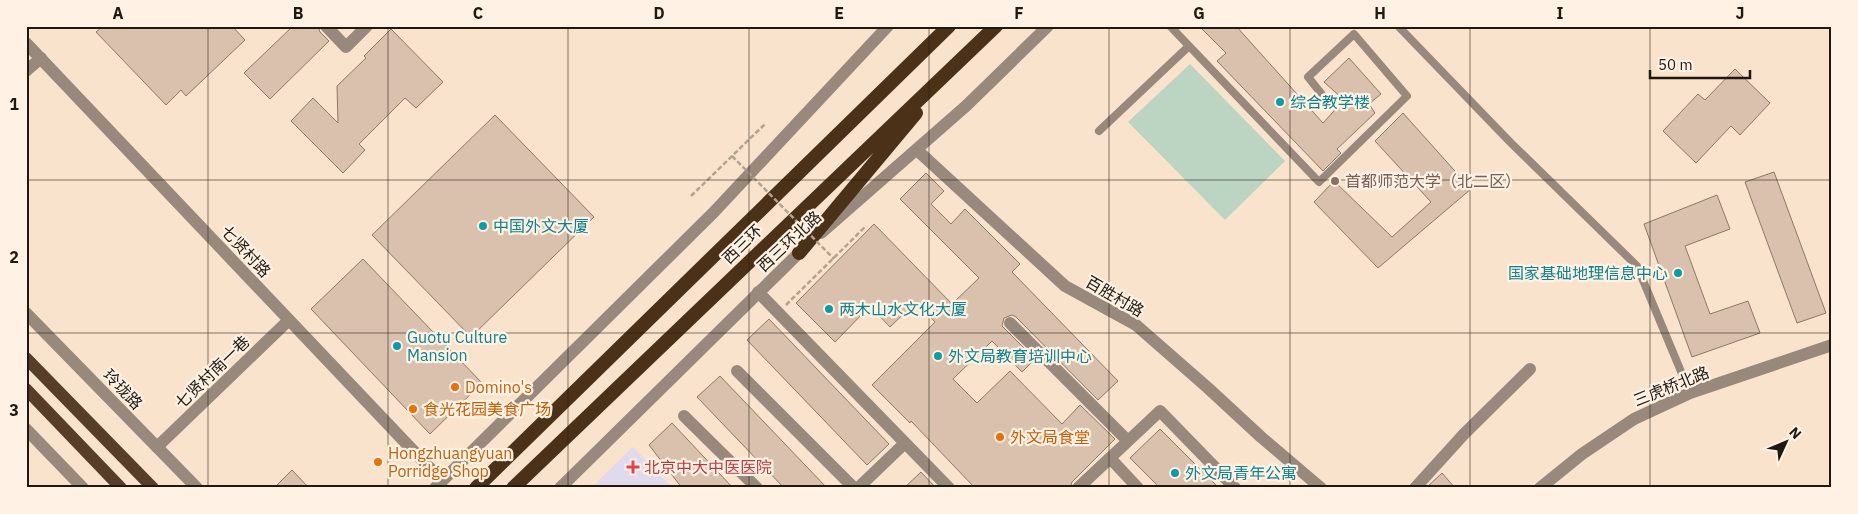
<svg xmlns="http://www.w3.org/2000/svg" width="1858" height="514" font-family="'IBM Plex Sans','Noto Sans SC',sans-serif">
	<rect width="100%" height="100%" fill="#f9e3cc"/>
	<path fill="#e1d9ee" d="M 633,447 L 671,486 L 669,488 L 591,488 Z"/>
	<path fill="#bcd4c2" d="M 1190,64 L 1285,161 L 1225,220 L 1128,122 Z"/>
	<path fill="#d9c1ad" stroke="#8d7865" d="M 103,26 L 232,26 L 245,40 L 186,96 L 181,90 L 166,105 L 96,32 Z
		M 293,26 L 318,26 L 320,32 L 329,41 L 270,99 L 244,73 Z
		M 1199,26 L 1236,26 L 1323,123 L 1344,100 L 1324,82 L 1349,58 L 1381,94 L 1369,104 L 1375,113 L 1337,149 L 1341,153 L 1323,171 L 1217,61 L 1226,53 Z
		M 391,29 L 443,82 L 416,108 L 405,98 L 359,144 L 365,150 L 343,173 L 291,121 L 313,98 L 338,123 L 337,86 L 366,58 L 364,56 Z
		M 1735,69 L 1770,103 L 1740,135 L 1731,126 L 1696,163 L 1663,131 L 1698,94 L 1705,100 Z
		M 1403,113 L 1471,189 L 1378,268 L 1314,202 L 1334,181 L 1392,237 L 1431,202 L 1375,141 Z
		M 495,115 L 594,217 L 471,337 L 372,235 Z
		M 1774,172 L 1826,313 L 1797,323 L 1745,182 Z
		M 926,173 L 944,191 L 931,204 L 951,224 L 965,209 L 1020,264 L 1012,272 L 1118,381 L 1098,400 L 1016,317 L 1012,315 L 1004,318 L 1002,326 L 1035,359 L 1022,372 L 992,341 L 953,379 L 977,403 L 1010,371 L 1062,424 L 1080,405 L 1115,439 L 1072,482 L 1070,488 L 975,488 L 911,421 L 910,423 L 872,385 L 935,322 L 916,302 L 890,327 L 870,306 L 835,342 L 796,303 L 874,224 L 952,304 L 979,278 L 900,199 Z
		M 1717,195 L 1730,229 L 1685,246 L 1710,314 L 1748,301 L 1760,333 L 1692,357 L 1644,224 Z
		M 363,259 L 482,383 L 430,434 L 311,309 Z
		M 769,319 L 889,444 L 867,465 L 747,340 Z
		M 720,376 L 827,488 L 784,488 L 697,397 Z
		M 672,423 L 733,488 L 682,488 L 649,445 Z
		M 1160,429 L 1219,488 L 1160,488 L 1130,458 Z
		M 292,470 L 309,488 L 274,488 Z
		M 921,472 L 936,488 L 904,488 Z
		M 1442,473 L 1455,488 L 1426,488 Z"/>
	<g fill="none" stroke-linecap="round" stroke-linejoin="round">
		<path stroke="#b3a28f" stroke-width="2.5" stroke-dasharray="5 2.5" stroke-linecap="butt" d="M 691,196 L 765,124
			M 786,305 L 865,227"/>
		<path stroke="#99897d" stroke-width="8" d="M 1170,26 L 1319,182 L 1407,96 L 1354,34 L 1308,77 L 1328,102
			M 1398,26 L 1511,143 L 1637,266 L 1690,393
			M 1099,131 L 1189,46"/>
		<path stroke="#99897d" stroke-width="12" d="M 326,26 L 346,47 L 367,26
			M 26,43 L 442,481
			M 26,71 L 41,58
			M 758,292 L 949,488
			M 1010,323 L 1128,441
			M 737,371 L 854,488
			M 684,416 L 757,488
			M 157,447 L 289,320
			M 1110,458 L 1160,411 L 1235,488
			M 858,488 L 905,443
			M 1078,488 L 1110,458 L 1138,488
			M 1415,488 L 1464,434 L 1530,369"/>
		<path stroke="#99897d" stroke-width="12" d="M 917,150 L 1065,286 L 1136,325 L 1208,388 L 1261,437 L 1321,488
			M 821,233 L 966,106 L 1048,26
			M 26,313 L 197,488
			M 26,429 L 83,488
			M 435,488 L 714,212 L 888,26
			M 560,488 L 806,246
			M 1540,488 L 1582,454 L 1634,419 L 1690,393 L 1832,345"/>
		<path stroke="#583e29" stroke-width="12" d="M 26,358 L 153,488
			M 26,389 L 121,488"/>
		<path stroke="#4c3119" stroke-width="14" d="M 799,253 L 916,113
			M 476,488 L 949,26
			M 513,488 L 996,26"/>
		<path stroke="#b3a28f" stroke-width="2.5" stroke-dasharray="5 2.5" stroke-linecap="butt" d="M 732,156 L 834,259"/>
	</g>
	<path fill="none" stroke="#201910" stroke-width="1" stroke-opacity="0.55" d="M 208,26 L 208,488M 388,26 L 388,488M 568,26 L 568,488M 749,26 L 749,488M 929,26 L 929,488M 1109,26 L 1109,488M 1290,26 L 1290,488M 1470,26 L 1470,488M 1650,26 L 1650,488M 26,180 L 1832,180M 26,333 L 1832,333"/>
	<g fill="#0f9aa8" stroke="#fff2e4" stroke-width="2">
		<circle cx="1280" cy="102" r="5"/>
		<circle cx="483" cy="226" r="5"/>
		<circle cx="1678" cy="273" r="5"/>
		<circle cx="829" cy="309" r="5"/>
		<circle cx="397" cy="346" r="5"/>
		<circle cx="938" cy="356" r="5"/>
		<circle cx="1175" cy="473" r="5"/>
	</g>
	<circle fill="#8d6e63" stroke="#fff2e4" stroke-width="2" cx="1335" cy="181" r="5"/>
	<g fill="#e8710a" stroke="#fff2e4" stroke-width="2">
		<circle cx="455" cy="387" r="5"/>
		<circle cx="413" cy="409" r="5"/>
		<circle cx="1000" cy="437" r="5"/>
		<circle cx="378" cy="462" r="5"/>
	</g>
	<path fill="#e0444e" stroke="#fff2e4" stroke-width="2" d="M630.5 459.5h5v5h5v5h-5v5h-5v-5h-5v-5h5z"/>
	<g text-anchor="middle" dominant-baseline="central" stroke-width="4.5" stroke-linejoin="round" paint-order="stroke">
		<g font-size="16" fill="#0d838f" stroke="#fff2e4" text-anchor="start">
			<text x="1290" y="102">综合教学楼</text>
			<text x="493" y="226">中国外文大厦</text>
			<text x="1668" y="273" text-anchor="end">国家基础地理信息中心</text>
			<text x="839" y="309">两木山水文化大厦</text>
			<text x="407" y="337">Guotu Culture<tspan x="407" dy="18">Mansion</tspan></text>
			<text x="948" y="356">外文局教育培训中心</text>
			<text x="1185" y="473">外文局青年公寓</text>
		</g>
		<g font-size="16" fill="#785e54" stroke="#fff2e4" text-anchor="start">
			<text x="1345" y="181">首都师范大学（北二区）</text>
		</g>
		<g font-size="16" fill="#201910" stroke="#fff2e4">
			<text transform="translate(789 241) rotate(-43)">西三环北路</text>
			<text transform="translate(742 244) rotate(-44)">西三环</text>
			<text transform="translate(246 251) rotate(47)">七贤村路</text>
			<text transform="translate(1115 296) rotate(30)">百胜村路</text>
			<text transform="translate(212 372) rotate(-44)">七贤村南一巷</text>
			<text transform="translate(1671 386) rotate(-22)">三虎桥北路</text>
			<text transform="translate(123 389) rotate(46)">玲珑路</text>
		</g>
		<g font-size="16" fill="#c56008" stroke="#fff2e4" text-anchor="start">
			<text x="465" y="387">Domino's</text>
			<text x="423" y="409">食光花园美食广场</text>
			<text x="1010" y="437">外文局食堂</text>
			<text x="388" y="453">Hongzhuangyuan<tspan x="388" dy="18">Porridge Shop</tspan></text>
		</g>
		<g font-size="16" fill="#be3a42" stroke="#fff2e4" text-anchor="start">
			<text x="644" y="467">北京中大中医医院</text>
		</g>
	</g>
	<rect width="1858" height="514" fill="none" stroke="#fff2e4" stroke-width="55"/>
	<g transform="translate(1786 442) rotate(46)" stroke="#fff2e4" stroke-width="4" paint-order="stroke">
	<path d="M0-4L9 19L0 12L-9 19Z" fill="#201910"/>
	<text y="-8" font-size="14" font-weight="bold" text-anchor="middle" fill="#201910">N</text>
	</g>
	<path d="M1650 70v8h100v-8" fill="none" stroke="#201910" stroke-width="2.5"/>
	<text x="1658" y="70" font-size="15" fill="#201910" stroke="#fff2e4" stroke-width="4" paint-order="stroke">50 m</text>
	<rect x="28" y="28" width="1802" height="458" fill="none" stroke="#201910" stroke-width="2"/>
	<g font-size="16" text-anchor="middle" font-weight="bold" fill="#201910">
		<text x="118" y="19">A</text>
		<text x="298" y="19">B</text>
		<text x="478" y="19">C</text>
		<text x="659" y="19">D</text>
		<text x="839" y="19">E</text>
		<text x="1019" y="19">F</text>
		<text x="1199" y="19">G</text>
		<text x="1380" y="19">H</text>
		<text x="1560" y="19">I</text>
		<text x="1740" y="19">J</text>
		<text x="14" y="110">1</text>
		<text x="14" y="263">2</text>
		<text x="14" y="416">3</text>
	</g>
</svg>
